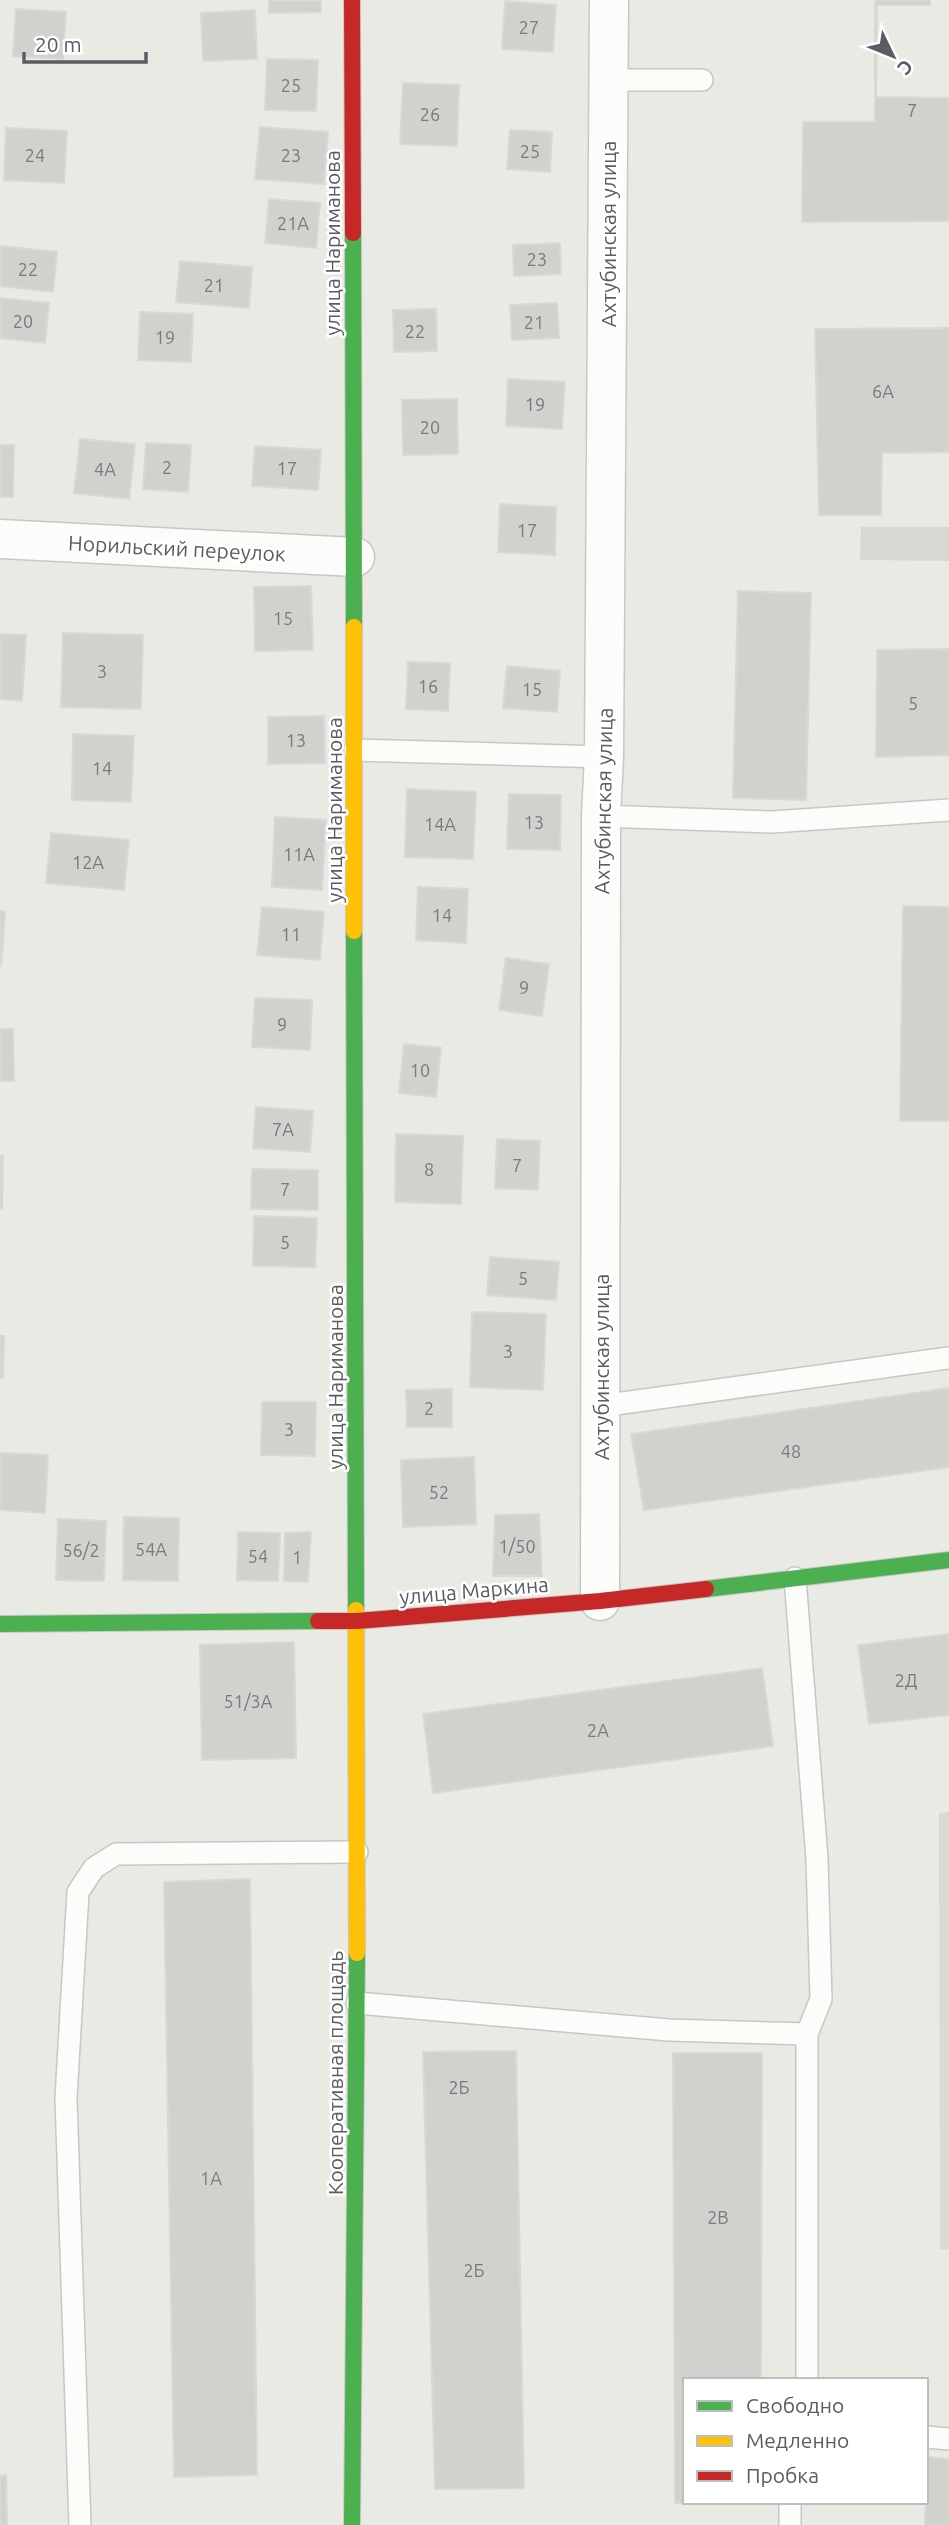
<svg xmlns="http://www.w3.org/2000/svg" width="949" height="2525" font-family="Ubuntu,sans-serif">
	<rect width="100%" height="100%" fill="#eaeae4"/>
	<path fill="#d9d9d4" d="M 861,527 L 949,527 L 949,561 L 860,560 Z"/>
	<path fill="#dadad2" d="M 949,1812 L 949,2249 L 940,2249 L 939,1813 Z"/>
	<path fill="#d1d1ce" stroke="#d9d8d4" stroke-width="2" d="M 269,0 L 321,0 L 321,12 L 269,13 Z
		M 875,0 L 930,0 L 930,5 L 877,5 L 876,97 L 949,98 L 949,221 L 802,222 L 803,122 L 875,122 Z
		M 505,1 L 556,5 L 553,52 L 502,49 Z
		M 16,9 L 66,12 L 63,59 L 13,56 Z
		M 255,10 L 257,59 L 203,61 L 201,13 Z
		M 267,59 L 318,60 L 316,111 L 265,110 Z
		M 403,83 L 459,85 L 457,146 L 400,144 Z
		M 260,127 L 328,132 L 324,184 L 255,179 Z
		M 6,128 L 67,131 L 64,183 L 4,180 Z
		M 510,130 L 552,132 L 550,172 L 507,169 Z
		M 269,199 L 320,203 L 316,248 L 265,243 Z
		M 560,243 L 561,274 L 514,276 L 513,245 Z
		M 0,246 L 57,252 L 53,292 L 0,286 Z
		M 180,261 L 252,267 L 249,308 L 176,302 Z
		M 0,298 L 49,303 L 45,343 L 0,338 Z
		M 557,303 L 559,338 L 512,340 L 510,305 Z
		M 436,309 L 437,351 L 394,352 L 393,310 Z
		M 140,312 L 193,314 L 191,362 L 138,360 Z
		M 949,328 L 949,452 L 882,453 L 881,515 L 819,515 L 815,329 Z
		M 508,379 L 565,382 L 562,429 L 506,426 Z
		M 457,399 L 458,454 L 403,455 L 402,400 Z
		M 80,439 L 135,444 L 129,499 L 74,493 Z
		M 146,443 L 191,445 L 188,492 L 143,489 Z
		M 0,445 L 14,445 L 13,497 L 0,497 Z
		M 255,446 L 321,450 L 318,490 L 252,486 Z
		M 500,504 L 556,507 L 555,555 L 498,552 Z
		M 311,586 L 313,650 L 255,651 L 254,587 Z
		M 738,591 L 811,593 L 806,800 L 733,798 Z
		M 63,633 L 143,635 L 141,709 L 61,707 Z
		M 0,634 L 26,635 L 22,701 L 0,699 Z
		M 949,649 L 949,755 L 876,757 L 877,650 Z
		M 408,662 L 450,663 L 448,711 L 406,709 Z
		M 507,666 L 560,671 L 557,712 L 503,708 Z
		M 324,716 L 325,763 L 268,764 L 268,717 Z
		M 73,734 L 134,736 L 131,802 L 72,800 Z
		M 407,789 L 476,792 L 473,859 L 405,857 Z
		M 509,794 L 561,795 L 560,850 L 507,849 Z
		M 275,817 L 326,820 L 322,890 L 272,887 Z
		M 51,833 L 129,840 L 124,890 L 46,883 Z
		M 418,887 L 468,889 L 466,943 L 416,940 Z
		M 903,906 L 949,907 L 949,1121 L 900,1121 Z
		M 262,907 L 324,912 L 320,960 L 257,955 Z
		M 0,911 L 5,912 L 1,966 L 0,966 Z
		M 506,958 L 549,964 L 542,1016 L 499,1010 Z
		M 255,998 L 312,1000 L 310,1050 L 252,1047 Z
		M 0,1029 L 13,1029 L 14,1081 L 0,1081 Z
		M 404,1044 L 441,1048 L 436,1097 L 399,1093 Z
		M 256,1107 L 313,1111 L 310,1152 L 253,1148 Z
		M 396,1134 L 463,1136 L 461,1204 L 395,1202 Z
		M 497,1139 L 540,1141 L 538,1190 L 495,1188 Z
		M 0,1156 L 3,1156 L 2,1209 L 0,1209 Z
		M 252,1169 L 318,1170 L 318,1210 L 251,1209 Z
		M 254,1216 L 317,1218 L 315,1267 L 253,1266 Z
		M 490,1257 L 559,1262 L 556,1300 L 487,1295 Z
		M 472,1312 L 546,1314 L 543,1390 L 470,1387 Z
		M 0,1336 L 4,1336 L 3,1378 L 0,1378 Z
		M 949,1388 L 949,1467 L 644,1510 L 631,1434 Z
		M 452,1389 L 452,1427 L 407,1427 L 406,1390 Z
		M 262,1402 L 316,1402 L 315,1456 L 261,1455 Z
		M 0,1453 L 48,1455 L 45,1513 L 0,1510 Z
		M 474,1457 L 476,1524 L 403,1527 L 401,1460 Z
		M 539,1514 L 542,1576 L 493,1576 L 495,1515 Z
		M 124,1517 L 179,1518 L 178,1581 L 123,1580 Z
		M 58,1519 L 106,1521 L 104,1581 L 56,1580 Z
		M 238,1532 L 280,1533 L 278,1581 L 237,1580 Z
		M 311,1532 L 308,1582 L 284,1581 L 285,1533 Z
		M 949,1634 L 949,1715 L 869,1724 L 858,1645 Z
		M 294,1642 L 296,1758 L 202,1760 L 200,1645 Z
		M 762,1668 L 773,1746 L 433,1793 L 423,1714 Z
		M 250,1879 L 257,2475 L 174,2477 L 164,1882 Z
		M 516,2051 L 524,2488 L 435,2489 L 423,2052 Z
		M 673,2053 L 762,2053 L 761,2380 L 685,2380 L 685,2502 L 710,2502 L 675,2503 Z
		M 927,2457 L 949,2459 L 949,2525 L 925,2525 Z
		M 6,2475 L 7,2525 L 0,2525 L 0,2476 Z"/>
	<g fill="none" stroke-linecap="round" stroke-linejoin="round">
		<defs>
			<path id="lane" d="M 609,80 L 702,80
				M 355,750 L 604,757
				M 601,816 L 772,822 L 949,810
				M 601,1406 L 949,1358
				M 357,2003 L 669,2030 L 807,2034 L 821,1999 L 817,1859 L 795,1578
				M 807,2034 L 807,2380
				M 926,2437 L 949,2439
				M 790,2502 L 790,2525
				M 80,2525 L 66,2098 L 78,1892 L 94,1868 L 116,1854 L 357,1852"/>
			<path id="street" d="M 0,539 L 355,557
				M 600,1601 L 601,816 L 604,757 L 609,0"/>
			<path id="fast" d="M 353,233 L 354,627
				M 354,931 L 356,1610
				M 706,1589 L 949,1560
				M 0,1624 L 318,1621
				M 352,2525 L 357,1953"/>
			<path id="slow" d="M 354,627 L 354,931
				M 356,1610 L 357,1953"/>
			<path id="jam" d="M 352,0 L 353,233
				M 318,1621 L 357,1621 L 600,1601 L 706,1589"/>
		</defs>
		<use href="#lane" stroke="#c7c7c5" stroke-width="24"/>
		<use href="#street" stroke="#c7c7c5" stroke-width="41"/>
		<use href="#fast" stroke="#c7c7c6" stroke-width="18"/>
		<use href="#slow" stroke="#c7c7c6" stroke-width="18"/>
		<use href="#jam" stroke="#c7c7c6" stroke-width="18"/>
		<use href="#lane" stroke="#fcfcfb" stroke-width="21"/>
		<use href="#street" stroke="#fcfcfb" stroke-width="38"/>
		<use href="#fast" stroke="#4caf50" stroke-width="16"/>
		<use href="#slow" stroke="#ffc107" stroke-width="16"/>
		<use href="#jam" stroke="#c62828" stroke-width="16"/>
	</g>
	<g text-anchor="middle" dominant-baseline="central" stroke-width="5" stroke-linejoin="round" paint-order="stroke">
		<g font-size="18" fill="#7a7a7e">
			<text x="529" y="27">27</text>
			<text x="291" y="85">25</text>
			<text x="912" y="110">7</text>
			<text x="430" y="114">26</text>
			<text x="530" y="151">25</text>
			<text x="35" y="155">24</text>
			<text x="291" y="155">23</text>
			<text x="293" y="223">21А</text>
			<text x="537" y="259">23</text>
			<text x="28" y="269">22</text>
			<text x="214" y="285">21</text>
			<text x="23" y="321">20</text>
			<text x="534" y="322">21</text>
			<text x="415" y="331">22</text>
			<text x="165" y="337">19</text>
			<text x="883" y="391">6А</text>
			<text x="535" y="404">19</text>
			<text x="430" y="427">20</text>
			<text x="167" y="467">2</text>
			<text x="287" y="468">17</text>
			<text x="105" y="469">4А</text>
			<text x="527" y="530">17</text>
			<text x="283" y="618">15</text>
			<text x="102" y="671">3</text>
			<text x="428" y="686">16</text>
			<text x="532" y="689">15</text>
			<text x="913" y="703">5</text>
			<text x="296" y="740">13</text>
			<text x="102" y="768">14</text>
			<text x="534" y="822">13</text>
			<text x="440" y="824">14А</text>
			<text x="299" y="854">11А</text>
			<text x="88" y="862">12А</text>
			<text x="442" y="915">14</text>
			<text x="291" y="934">11</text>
			<text x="524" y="987">9</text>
			<text x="282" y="1024">9</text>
			<text x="420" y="1070">10</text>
			<text x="283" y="1129">7А</text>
			<text x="517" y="1165">7</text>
			<text x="429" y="1169">8</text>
			<text x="285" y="1189">7</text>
			<text x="285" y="1242">5</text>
			<text x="523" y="1278">5</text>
			<text x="508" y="1351">3</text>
			<text x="429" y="1408">2</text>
			<text x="289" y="1429">3</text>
			<text x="791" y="1451">48</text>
			<text x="439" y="1492">52</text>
			<text x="517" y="1546">1/50</text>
			<text x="151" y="1549">54А</text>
			<text x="81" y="1550">56/2</text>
			<text x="258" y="1556">54</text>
			<text x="297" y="1557">1</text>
			<text x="906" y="1680">2Д</text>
			<text x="248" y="1701">51/3А</text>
			<text x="598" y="1730">2А</text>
			<text x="459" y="2087">2Б</text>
			<text x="211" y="2178">1А</text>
			<text x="718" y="2217">2В</text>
			<text x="474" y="2270">2Б</text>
		</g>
		<g font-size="21" fill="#5b5c62" stroke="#fff">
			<text transform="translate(608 234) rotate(-90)">Ахтубинская улица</text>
			<text transform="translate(332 243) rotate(-90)">улица Нариманова</text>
			<text transform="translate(177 548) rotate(3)">Норильский переулок</text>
			<text transform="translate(603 801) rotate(-89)">Ахтубинская улица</text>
			<text transform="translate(334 810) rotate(-90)">улица Нариманова</text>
			<text transform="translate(601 1367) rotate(-90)">Ахтубинская улица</text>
			<text transform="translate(335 1377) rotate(-90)">улица Нариманова</text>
			<text transform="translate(474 1590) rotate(-5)">улица Маркина</text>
			<text transform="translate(335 2073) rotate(-90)">Кооперативная площадь</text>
		</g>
	</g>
	<rect x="683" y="2378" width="245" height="126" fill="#ffffff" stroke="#bdbec0" stroke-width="2"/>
	<rect x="697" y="2401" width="35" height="10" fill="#4caf50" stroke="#bdbec0" stroke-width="2"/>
	<text x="746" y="2413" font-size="21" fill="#5b5c62">Свободно</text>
	<rect x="697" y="2436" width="35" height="10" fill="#ffc107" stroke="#bdbec0" stroke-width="2"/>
	<text x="746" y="2448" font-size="21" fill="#5b5c62">Медленно</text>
	<rect x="697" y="2471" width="35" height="10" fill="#c62828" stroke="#bdbec0" stroke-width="2"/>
	<text x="746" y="2483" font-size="21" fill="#5b5c62">Пробка</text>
	<g transform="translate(893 56) rotate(133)" stroke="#ffffff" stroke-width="5" paint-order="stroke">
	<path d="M0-5L12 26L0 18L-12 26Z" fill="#5b5c62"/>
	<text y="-10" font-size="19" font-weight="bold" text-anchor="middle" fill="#5b5c62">С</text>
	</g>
	<path d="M24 52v10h122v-10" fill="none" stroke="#5b5c62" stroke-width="3.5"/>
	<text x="35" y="52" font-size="21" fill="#5b5c62" stroke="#ffffff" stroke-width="5" paint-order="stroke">20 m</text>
</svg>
